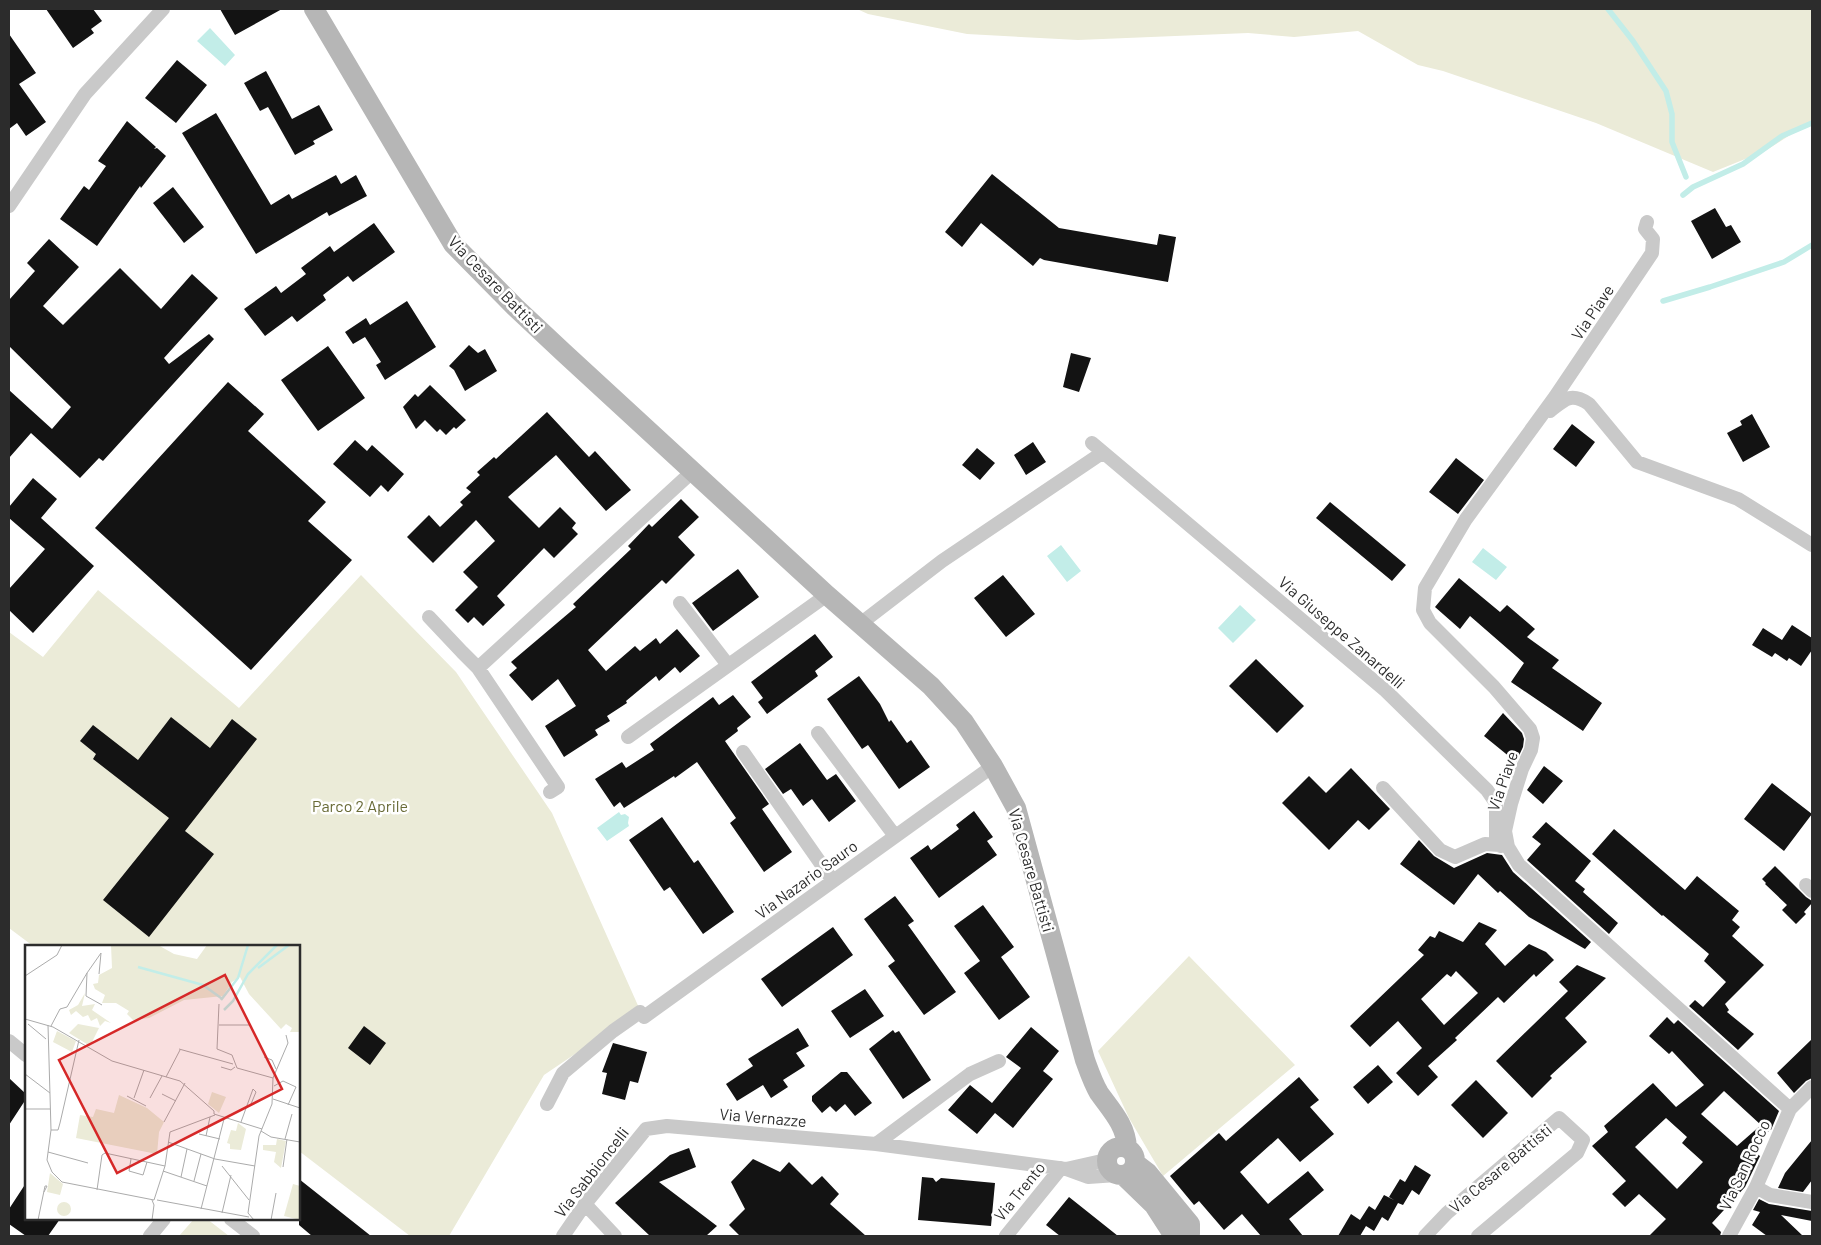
<svg xmlns="http://www.w3.org/2000/svg" width="1821" height="1245" font-family="Barlow,sans-serif">
	<rect width="100%" height="100%" fill="#fff"/>
	<path fill="#ebebd8" d="M 857,9 L 1812,9 L 1812,121 L 1765,151 L 1713,172 L 1596,123 L 1443,71 L 1418,65 L 1358,31 L 1294,37 L 1248,33 L 1078,40 L 967,34 L 868,14 Z
		M 361,575 L 456,672 L 552,813 L 640,1010 L 544,1075 L 449,1236 L 410,1236 L 299,1151 L 299,946 L 33,946 L 9,928 L 9,632 L 43,657 L 98,590 L 239,708 Z
		M 1189,956 L 1295,1065 L 1163,1176 L 1129,1118 L 1098,1051 Z
		M 194,1219 L 207,1219 L 229,1236 L 179,1236 Z"/>
	<path fill="#c2ede8" d="M 210,28 L 235,55 L 225,66 L 197,41 Z
		M 1061,545 L 1081,571 L 1067,582 L 1047,556 Z
		M 1483,548 L 1507,567 L 1496,580 L 1472,562 Z
		M 1240,605 L 1256,620 L 1233,643 L 1218,628 Z
		M 619,812 L 621,815 L 625,814 L 629,817 L 628,823 L 629,826 L 607,841 L 597,828 Z"/>
	<g fill="none" stroke-linecap="round" stroke-linejoin="round">
		<path stroke="#c2ede8" stroke-width="5.5" d="M 1608,9 L 1633,41 L 1666,91 L 1672,114 L 1672,142 L 1686,177
			M 1683,195 L 1693,187 L 1743,164 L 1782,136 L 1812,123
			M 1663,301 L 1710,287 L 1784,262 L 1812,245"/>
	</g>
	<path fill="#131313" fill-rule="evenodd" d="M 46,9 L 93,9 L 102,21 L 91,29 L 94,33 L 73,48 Z
		M 220,9 L 282,9 L 235,35 Z
		M 9,34 L 36,73 L 19,84 L 46,122 L 26,136 L 17,123 L 9,129 Z
		M 177,60 L 207,85 L 176,123 L 145,98 Z
		M 266,71 L 292,119 L 319,105 L 333,130 L 313,141 L 315,144 L 295,155 L 268,107 L 260,111 L 244,83 Z
		M 216,113 L 271,205 L 289,194 L 292,199 L 336,175 L 341,184 L 356,175 L 367,196 L 329,216 L 327,212 L 256,254 L 182,133 Z
		M 127,121 L 156,147 L 154,149 L 157,148 L 166,156 L 141,188 L 140,186 L 97,246 L 60,219 L 84,186 L 89,190 L 106,166 L 98,161 Z
		M 992,174 L 1059,228 L 1157,245 L 1159,234 L 1176,237 L 1168,282 L 1044,260 L 1040,258 L 1033,266 L 981,223 L 962,247 L 945,232 Z
		M 173,187 L 204,227 L 184,243 L 153,203 Z
		M 1715,208 L 1726,227 L 1731,225 L 1741,242 L 1712,259 L 1691,221 Z
		M 374,223 L 395,252 L 353,282 L 348,276 L 323,295 L 326,300 L 297,322 L 292,316 L 265,336 L 244,309 L 276,286 L 281,293 L 306,274 L 301,268 L 330,246 L 334,252 Z
		M 49,239 L 79,267 L 43,306 L 63,325 L 120,268 L 161,309 L 192,274 L 218,298 L 164,358 L 169,364 L 209,334 L 214,339 L 103,461 L 99,458 L 80,478 L 31,433 L 9,458 L 9,390 L 52,429 L 71,407 L 9,346 L 9,300 L 35,271 L 27,263 Z
		M 407,301 L 436,347 L 385,380 L 376,365 L 381,362 L 365,337 L 353,344 L 345,332 L 366,318 L 370,325 Z
		M 469,345 L 478,353 L 485,349 L 497,371 L 465,391 L 454,370 L 449,366 Z
		M 328,346 L 365,398 L 318,431 L 281,380 Z
		M 1071,353 L 1091,358 L 1079,392 L 1063,387 Z
		M 228,382 L 264,414 L 248,431 L 326,502 L 308,521 L 352,560 L 251,670 L 95,528 Z
		M 430,385 L 466,420 L 456,429 L 454,427 L 446,435 L 440,429 L 437,432 L 425,420 L 416,429 L 403,407 L 415,394 L 418,397 Z
		M 547,412 L 589,457 L 595,451 L 631,490 L 606,511 L 556,455 L 508,497 L 539,528 L 560,507 L 576,523 L 572,528 L 578,534 L 554,558 L 544,548 L 497,596 L 505,605 L 483,626 L 474,617 L 468,623 L 455,610 L 478,587 L 463,572 L 495,541 L 476,520 L 433,563 L 407,537 L 429,515 L 440,527 L 463,505 L 460,502 L 471,492 L 466,488 L 480,475 L 477,472 L 494,457 L 496,459 Z
		M 1752,414 L 1770,447 L 1743,462 L 1727,433 L 1742,425 L 1740,421 Z
		M 1572,424 L 1595,442 L 1576,467 L 1553,449 Z
		M 355,440 L 367,451 L 372,445 L 404,474 L 388,492 L 381,485 L 370,497 L 333,464 Z
		M 1033,442 L 1046,462 L 1026,475 L 1014,455 Z
		M 977,448 L 995,463 L 980,480 L 962,465 Z
		M 1456,458 L 1484,480 L 1458,514 L 1429,492 Z
		M 33,478 L 57,499 L 41,518 L 94,566 L 33,633 L 9,610 L 9,589 L 45,549 L 9,518 L 9,507 Z
		M 681,499 L 699,517 L 678,537 L 695,555 L 666,584 L 662,580 L 588,650 L 606,671 L 635,646 L 640,651 L 656,638 L 660,644 L 677,629 L 700,656 L 680,673 L 675,667 L 659,681 L 656,676 L 626,701 L 627,703 L 607,716 L 610,721 L 595,730 L 598,735 L 564,757 L 545,726 L 576,706 L 558,679 L 532,701 L 509,675 L 517,668 L 511,662 L 576,607 L 573,604 L 631,549 L 628,546 L 649,524 L 652,527 Z
		M 1330,502 L 1406,565 L 1392,581 L 1316,518 Z
		M 738,569 L 759,597 L 713,631 L 692,603 Z
		M 1003,575 L 1035,614 L 1006,637 L 974,598 Z
		M 1459,578 L 1500,612 L 1507,605 L 1535,629 L 1527,637 L 1559,660 L 1552,668 L 1602,703 L 1583,731 L 1511,682 L 1524,663 L 1470,616 L 1460,629 L 1435,607 Z
		M 1792,625 L 1812,638 L 1812,650 L 1801,666 L 1789,658 L 1787,661 L 1775,653 L 1772,657 L 1752,645 L 1763,628 L 1782,640 Z
		M 815,634 L 833,657 L 815,671 L 818,676 L 767,714 L 758,702 L 763,698 L 751,682 Z
		M 1256,659 L 1304,706 L 1277,733 L 1229,686 Z
		M 859,676 L 880,704 L 889,722 L 891,720 L 907,743 L 911,740 L 930,767 L 899,789 L 868,745 L 862,749 L 827,699 Z
		M 733,695 L 751,717 L 737,728 L 738,731 L 725,741 L 769,804 L 762,809 L 792,852 L 764,872 L 730,823 L 736,818 L 697,762 L 675,778 L 674,776 L 624,808 L 620,802 L 614,807 L 595,779 L 622,762 L 626,768 L 654,750 L 650,744 L 713,697 L 719,705 Z
		M 1503,713 L 1522,733 L 1524,739 L 1523,747 L 1516,762 L 1484,736 Z
		M 171,717 L 210,748 L 232,719 L 257,739 L 185,831 L 214,854 L 149,937 L 103,900 L 169,818 L 93,759 L 96,754 L 80,741 L 93,725 L 138,760 Z
		M 800,743 L 827,780 L 836,774 L 856,801 L 829,822 L 812,799 L 803,806 L 791,789 L 783,794 L 765,769 Z
		M 1544,766 L 1563,781 L 1543,804 L 1527,790 Z
		M 1351,768 L 1390,809 L 1369,830 L 1358,820 L 1329,850 L 1282,803 L 1309,776 L 1326,793 Z
		M 1772,783 L 1812,814 L 1784,851 L 1744,819 Z
		M 974,811 L 993,837 L 987,841 L 997,855 L 939,898 L 910,858 L 928,845 L 931,850 L 959,829 L 956,825 Z
		M 662,817 L 694,863 L 698,860 L 734,912 L 703,934 L 670,887 L 664,891 L 629,840 Z
		M 1546,822 L 1591,861 L 1575,881 L 1585,889 L 1583,892 L 1618,923 L 1609,934 L 1527,860 L 1541,844 L 1532,837 Z
		M 1614,829 L 1685,890 L 1697,876 L 1739,911 L 1732,920 L 1740,927 L 1732,936 L 1764,965 L 1725,1004 L 1729,1010 L 1727,1012 L 1754,1034 L 1738,1050 L 1689,1006 L 1695,1000 L 1703,1007 L 1726,982 L 1704,961 L 1709,954 L 1663,915 L 1662,916 L 1592,854 Z
		M 1419,840 L 1434,856 L 1454,868 L 1487,853 L 1502,855 L 1513,872 L 1591,942 L 1585,949 L 1529,917 L 1500,891 L 1498,893 L 1478,874 L 1454,905 L 1400,864 Z
		M 1775,866 L 1806,897 L 1812,901 L 1812,903 L 1804,912 L 1806,914 L 1796,924 L 1782,910 L 1787,905 L 1765,884 L 1766,883 L 1762,879 Z
		M 895,896 L 914,921 L 908,925 L 956,992 L 924,1015 L 888,966 L 895,961 L 864,919 Z
		M 983,905 L 1014,947 L 1001,957 L 1030,997 L 999,1020 L 964,973 L 980,961 L 954,926 Z
		M 1479,922 L 1497,930 L 1485,944 L 1505,966 L 1529,944 L 1546,952 L 1554,960 L 1536,977 L 1534,974 L 1504,1003 L 1498,997 L 1455,1038 L 1457,1040 L 1428,1066 L 1438,1077 L 1418,1096 L 1396,1073 L 1422,1048 L 1398,1021 L 1370,1047 L 1350,1026 L 1424,955 L 1418,950 L 1430,936 L 1435,938 L 1439,931 L 1463,942 ZM 1456,971 L 1478,993 L 1444,1025 L 1421,999 L 1447,974 L 1451,977 Z
		M 833,927 L 853,955 L 782,1007 L 761,979 Z
		M 1577,965 L 1606,978 L 1565,1018 L 1587,1042 L 1550,1076 L 1552,1078 L 1532,1098 L 1496,1061 L 1568,991 L 1559,982 Z
		M 865,989 L 884,1016 L 850,1038 L 831,1011 Z
		M 1667,1017 L 1674,1024 L 1678,1020 L 1779,1111 L 1771,1130 L 1770,1129 L 1754,1152 L 1760,1156 L 1745,1187 L 1712,1223 L 1721,1232 L 1720,1236 L 1649,1236 L 1666,1219 L 1639,1194 L 1625,1207 L 1612,1194 L 1626,1181 L 1592,1146 L 1608,1132 L 1604,1126 L 1653,1083 L 1676,1107 L 1704,1085 L 1672,1051 L 1669,1054 L 1649,1036 ZM 1724,1091 L 1761,1125 L 1737,1146 L 1701,1114 ZM 1666,1118 L 1687,1137 L 1682,1143 L 1703,1162 L 1677,1189 L 1635,1147 Z
		M 364,1026 L 386,1043 L 370,1065 L 348,1048 Z
		M 1031,1027 L 1059,1051 L 1043,1071 L 1053,1079 L 1013,1128 L 995,1113 L 977,1134 L 948,1110 L 970,1085 L 992,1103 L 1021,1068 L 1006,1057 Z
		M 798,1028 L 809,1046 L 796,1053 L 805,1066 L 783,1080 L 788,1087 L 771,1098 L 763,1085 L 737,1101 L 726,1084 L 753,1066 L 748,1059 Z
		M 893,1030 L 895,1033 L 899,1031 L 931,1080 L 903,1099 L 869,1049 Z
		M 1812,1039 L 1812,1078 L 1806,1081 L 1794,1093 L 1777,1073 Z
		M 613,1043 L 647,1052 L 638,1083 L 630,1081 L 625,1100 L 602,1094 L 607,1073 L 602,1072 Z
		M 1378,1065 L 1393,1082 L 1368,1104 L 1353,1087 Z
		M 841,1072 L 847,1072 L 872,1103 L 855,1116 L 845,1104 L 836,1112 L 830,1106 L 822,1113 L 812,1101 L 812,1096 Z
		M 1299,1077 L 1319,1100 L 1310,1107 L 1334,1134 L 1300,1162 L 1278,1138 L 1240,1172 L 1268,1204 L 1308,1171 L 1324,1190 L 1289,1219 L 1303,1236 L 1261,1236 L 1242,1214 L 1224,1230 L 1199,1201 L 1194,1205 L 1170,1176 L 1219,1133 L 1226,1141 Z
		M 9,1078 L 26,1094 L 26,1099 L 9,1125 Z
		M 1476,1080 L 1508,1113 L 1483,1138 L 1451,1105 Z
		M 1812,1140 L 1812,1180 L 1803,1192 L 1778,1188 L 1785,1173 Z
		M 689,1148 L 696,1167 L 659,1182 L 717,1226 L 706,1236 L 650,1236 L 615,1203 L 670,1155 Z
		M 753,1159 L 780,1172 L 789,1162 L 812,1185 L 822,1176 L 839,1194 L 830,1204 L 866,1236 L 740,1236 L 729,1225 L 745,1209 L 731,1182 Z
		M 1415,1165 L 1431,1175 L 1419,1195 L 1412,1190 L 1403,1205 L 1398,1203 L 1388,1221 L 1382,1217 L 1374,1231 L 1366,1226 L 1360,1236 L 1338,1236 L 1351,1214 L 1360,1220 L 1369,1206 L 1375,1210 L 1384,1195 L 1394,1200 L 1389,1197 L 1400,1179 L 1405,1182 Z
		M 922,1177 L 933,1178 L 936,1182 L 941,1178 L 995,1183 L 991,1226 L 918,1220 Z
		M 299,1179 L 371,1236 L 312,1236 L 299,1225 Z
		M 26,1183 L 26,1219 L 60,1219 L 48,1236 L 26,1236 L 9,1224 L 9,1209 Z
		M 1069,1197 L 1118,1236 L 1060,1236 L 1046,1225 Z
		M 1759,1199 L 1769,1204 L 1812,1211 L 1812,1221 L 1781,1215 L 1803,1236 L 1767,1236 L 1752,1225 L 1760,1212 L 1753,1210 Z"/>
	<g fill="none" stroke-linecap="round" stroke-linejoin="round">
		<path stroke="#c9c9c9" stroke-width="14" d="M 9,206 L 85,94 L 163,9
			M 1647,222 L 1645,229 L 1653,239 L 1652,253 L 1555,397 L 1466,519 L 1425,588 L 1423,610 L 1430,623 L 1494,687 L 1530,729 L 1533,738 L 1531,750 L 1522,769 L 1511,804 L 1505,831 L 1508,847 L 1519,865 L 1790,1109
			M 1550,411 C 1565,399 1571,392 1589,404 L 1637,462 L 1738,499 L 1812,545
			M 1092,443 L 1386,691 L 1487,790 L 1496,803 L 1496,837 L 1501,846
			M 680,603 L 728,665
			M 429,617 L 462,652 L 478,668 L 558,787 L 550,792
			M 860,624 L 942,561 L 1102,453
			M 478,668 L 693,471
			M 818,733 L 895,836
			M 628,737 L 827,595
			M 743,752 L 833,881
			M 1383,788 L 1440,850 L 1455,857 L 1485,844 L 1500,845
			M 1806,885 L 1812,891
			M 9,1041 L 26,1055
			M 547,1104 L 563,1073 L 613,1031 L 640,1012 L 644,1017 L 993,766
			M 876,1144 L 970,1074 L 999,1061
			M 1066,1169 L 1088,1177 L 1117,1175
			M 1756,1187 L 1770,1195 L 1812,1202
			M 585,1204 L 615,1236
			M 231,1219 L 253,1236
			M 150,1236 L 164,1219
			M 563,1236 L 585,1204 L 646,1129 L 667,1126 L 876,1144 L 1066,1169 L 1106,1160
			M 1006,1236 L 1061,1168
			M 1425,1236 L 1447,1213 L 1559,1118 L 1583,1140 L 1577,1153 L 1478,1236
			M 1729,1236 L 1756,1187 L 1790,1109 L 1812,1087"/>
		<path stroke="#b6b6b6" stroke-width="20" d="M 314,9 L 453,244 L 515,307 L 563,352 L 827,595 L 931,686 L 964,722 L 993,766 L 1016,808 L 1085,1060 C 1089,1071 1093,1083 1099,1093 C 1111,1110 1126,1125 1127,1148
			M1107 1161a14 14 0 1 1 28 0a14 14 0 1 1-28 0Z
			M 1135,1163 L 1148,1173 L 1190,1224 L 1190,1234
			M 1123,1175 L 1154,1205 L 1174,1236"/>
	</g>
	<g text-anchor="middle" dominant-baseline="central" stroke-width="5" stroke-linejoin="round" paint-order="stroke">
		<g font-size="16" fill="#2c2c2c" stroke="#fff">
			<text transform="translate(496 284) rotate(46)">Via Cesare Battisti</text>
			<text transform="translate(1592 312) rotate(-56)">Via Piave</text>
			<text transform="translate(1342 632) rotate(41)">Via Giuseppe Zanardelli</text>
			<text transform="translate(1502 781) rotate(-71)">Via Piave</text>
			<text transform="translate(1032 870) rotate(74)">Via Cesare Battisti</text>
			<text transform="translate(806 879) rotate(-36)">Via Nazario Sauro</text>
			<text transform="translate(763 1117) rotate(5)">Via Vernazze</text>
			<text transform="translate(1744 1165) rotate(-65)">Via San Rocco</text>
			<text transform="translate(1500 1168) rotate(-40)">Via Cesare Battisti</text>
			<text transform="translate(591 1172) rotate(-52)">Via Sabbioncelli</text>
			<text transform="translate(1019 1191) rotate(-51)">Via Trento</text>
		</g>
		<g font-size="16" fill="#696b37" stroke="#fff">
			<text x="360" y="805">Parco 2 Aprile</text>
		</g>
	</g>
	<g transform="translate(25 945)">
		<rect width="275" height="275" fill="#fff"/>
		<path d="M 86,0 L 133,0 L 149,9 L 172,14 L 182,0 L 275,0 L 275,87 L 265,87 L 267,83 L 261,79 L 256,84 L 224,49 L 215,32 L 207,37 L 198,51 L 159,55 L 124,73 L 108,75 L 102,69 L 104,66 L 91,58 L 77,58 L 80,50 L 70,44 L 68,39 L 73,38 L 74,30 L 87,23 ZM 60,48 L 57,61 L 70,59 L 67,65 L 86,78 L 80,76 L 75,81 L 72,73 L 66,76 L 63,70 L 58,72 L 51,66 L 46,70 L 44,65 L 53,60 ZM 53,79 L 74,83 L 65,101 L 44,88 ZM 32,86 L 51,96 L 47,107 L 28,97 ZM 187,147 L 201,152 L 194,168 L 183,159 ZM 94,150 L 122,163 L 139,177 L 134,187 L 132,209 L 51,193 L 55,170 L 68,172 L 71,164 L 89,168 ZM 213,178 L 221,184 L 216,205 L 205,204 L 205,199 L 202,198 L 206,185 L 211,186 ZM 252,194 L 261,196 L 256,223 L 249,217 L 251,207 L 238,205 L 238,200 L 251,200 ZM 25,228 L 38,239 L 35,250 L 22,247 ZM 268,239 L 275,241 L 275,275 L 259,271 ZM32 264a7 7 0 1 1 14 0a7 7 0 1 1-14 0Z" fill="#ebebd8"/>
		<path fill="none" stroke="#c2ede8" stroke-width="2.5" d="M 113,22 L 178,40 L 196,53M 233,23 L 264,0M 196,55 L 213,33 L 223,0M 199,65 L 208,56 L 223,29 L 252,0"/>
		<path fill="none" stroke="#ababab" stroke-width="1" d="M 62,28 L 76,8 L 74,29M 0,31 L 32,10 L 37,0M 194,59 L 192,104 L 207,110 L 212,123 L 248,133M 0,74 L 28,82 L 87,116 L 155,136 L 189,166 L 189,169 L 237,184M 3,79 L 21,94M 23,80 L 26,185 L 22,215 L 27,227 L 37,237 L 129,255 L 140,221 L 145,187 L 190,170M 194,80 L 225,80M 26,81 L 35,64 L 42,62 L 62,28 L 61,51 L 77,60M 154,104 L 208,119M 239,112 L 247,115 L 251,124M 196,122 L 206,125 L 210,122M 0,129 L 25,148M 141,132 L 155,105M 249,141 L 258,136 L 271,142 L 263,160M 137,149 L 151,156M 102,151 L 121,161M 109,153 L 119,125M 125,153 L 137,131M 248,154 L 275,163M 0,164 L 25,164M 139,177 L 160,138M 216,177 L 228,144 L 231,147 L 226,159M 26,185 L 33,185 L 35,178 L 54,95M 236,186 L 246,192 L 275,197M 174,189 L 195,194M 181,191 L 185,172M 260,194 L 267,169M 143,197 L 190,214 L 230,221M 23,207 L 63,218M 106,214 L 104,226 L 118,230 L 122,217M 197,221 L 224,255M 258,222 L 262,194M 138,226 L 182,241M 156,232 L 162,204M 169,236 L 176,209M 72,245 L 77,210 L 80,208 L 140,221M 127,255 L 129,260 L 127,275M 132,255 L 224,272M 176,264 L 199,174M 197,268 L 206,230M 13,275 L 20,241 L 22,241 L 19,247M 229,275 L 223,268 L 234,191 L 247,159 L 248,133 L 263,98 L 261,90M 246,275 L 251,248"/>
		<path fill="#d62828" fill-opacity="0.15" stroke="#d62828" stroke-width="2.5" d="M 200,30 L 257,144 L 92,228 L 34,115 Z"/>
		<rect width="275" height="275" fill="none" stroke="#2c2c2c" stroke-width="2.5"/>
	</g>
	<rect width="1821" height="1245" fill="none" stroke="#2c2c2c" stroke-width="20"/>
</svg>
